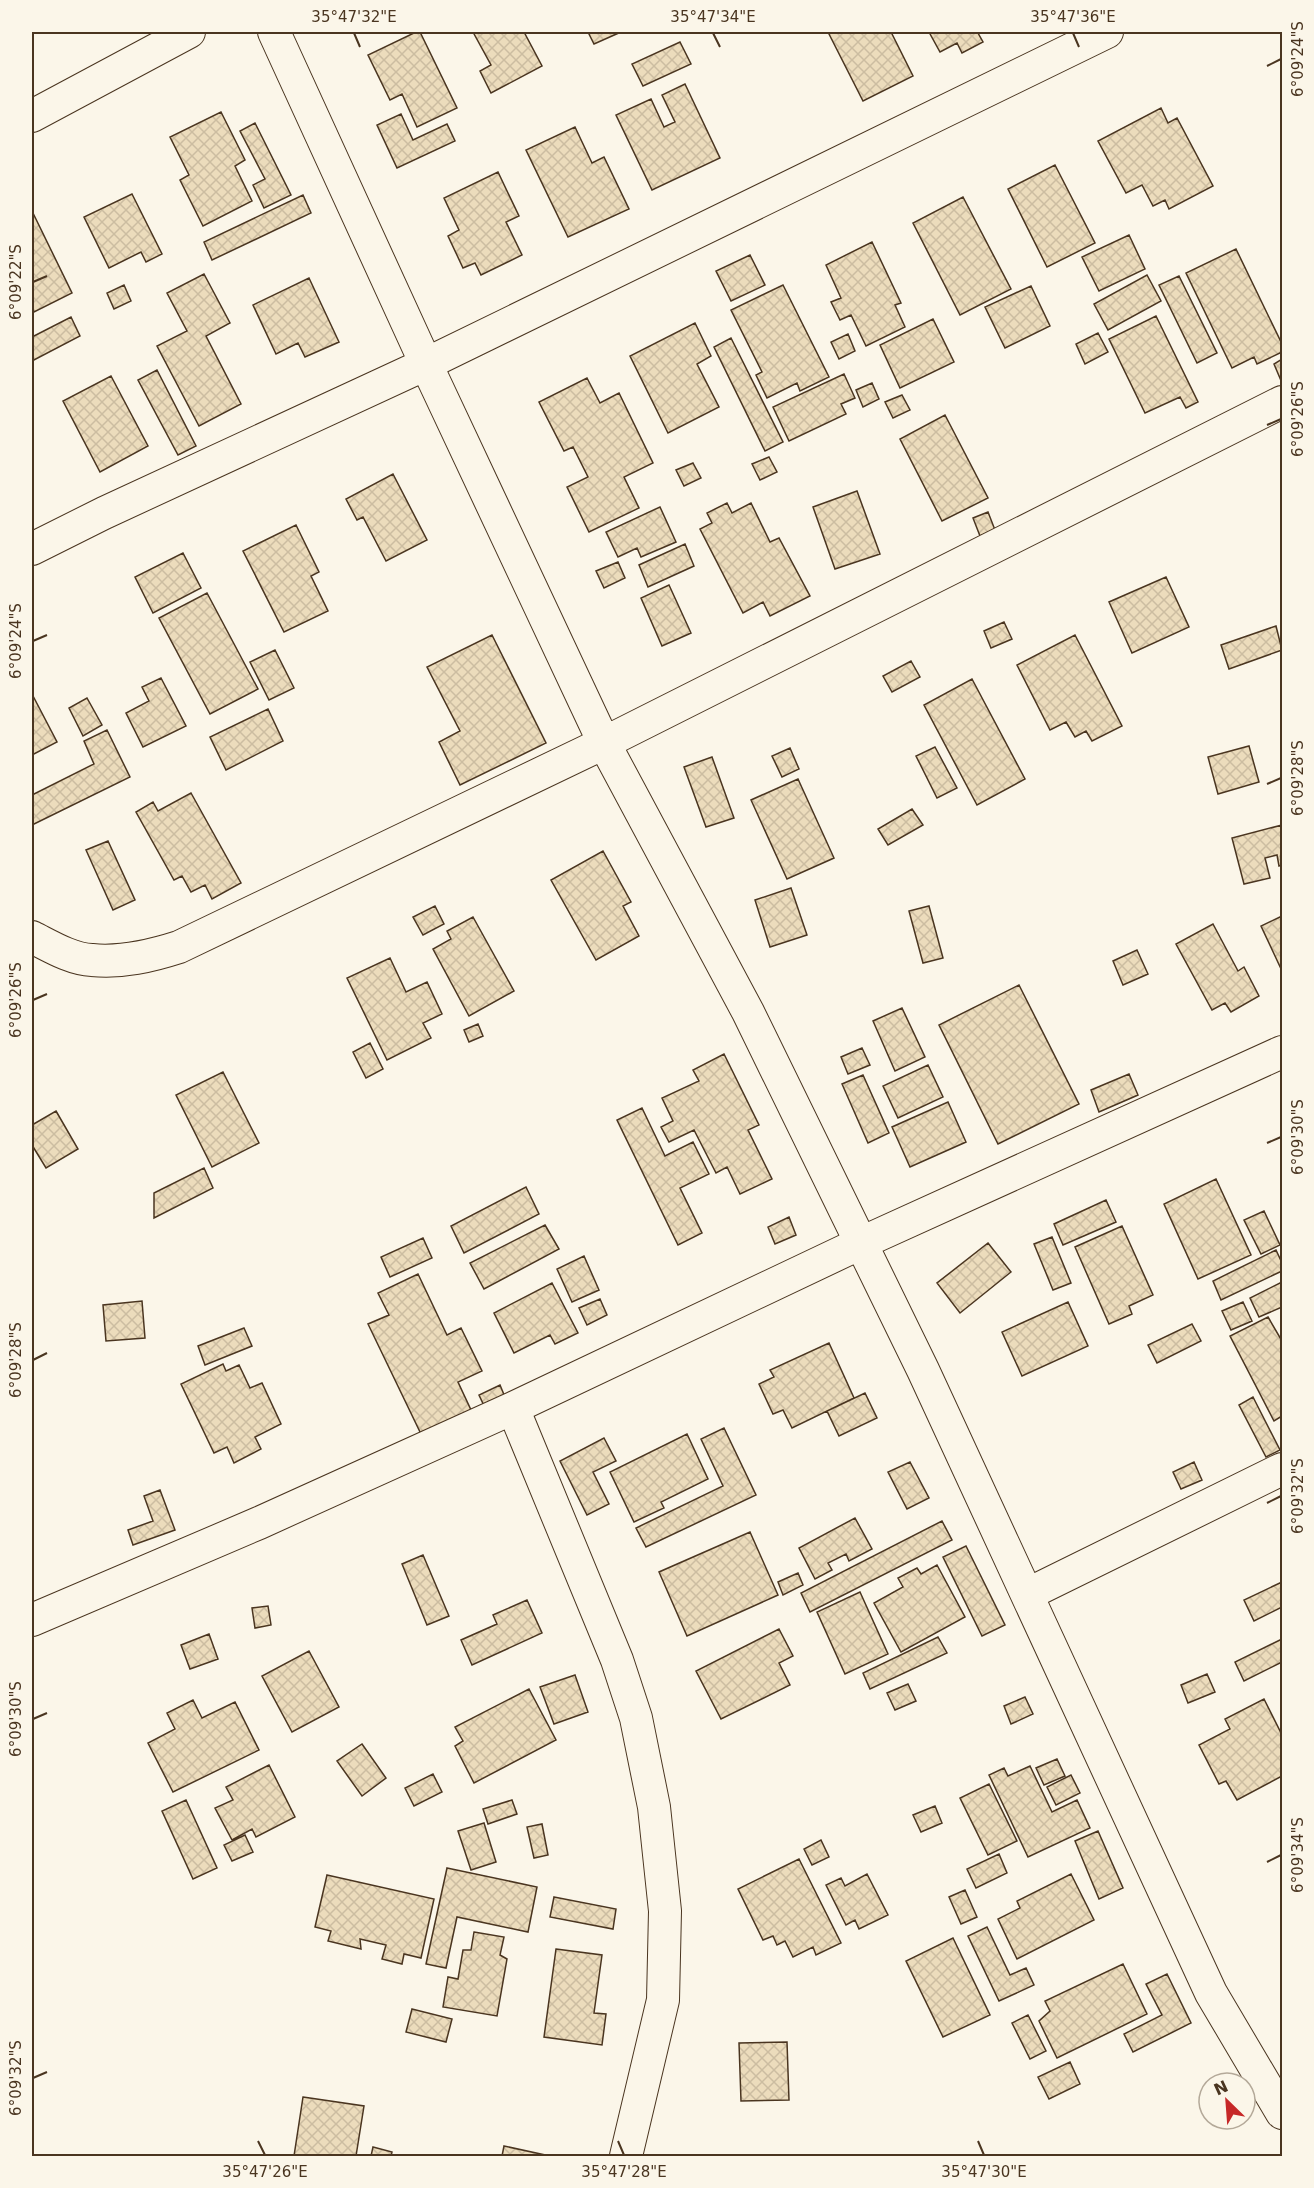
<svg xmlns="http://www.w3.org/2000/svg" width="1314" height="2188" font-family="'DejaVu Sans',sans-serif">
	<defs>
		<pattern id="building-cross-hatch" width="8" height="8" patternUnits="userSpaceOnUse" patternTransform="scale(1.5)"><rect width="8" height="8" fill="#ecdcbc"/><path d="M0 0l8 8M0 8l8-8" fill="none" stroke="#ccbda1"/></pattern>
	</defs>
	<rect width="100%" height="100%" fill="#fbf6e9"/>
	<path fill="url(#building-cross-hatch)" stroke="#4a3520" stroke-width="1.5" d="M 416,32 L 420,32 L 457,108 L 417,127 L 402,94 L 390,100 L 368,55 Z
		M 473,32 L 524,32 L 542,66 L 491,93 L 480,71 L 491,65 Z
		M 588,32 L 621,32 L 594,44 Z
		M 828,32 L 891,32 L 913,76 L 863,101 Z
		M 929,32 L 980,32 L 978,33 L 983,42 L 962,53 L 957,43 L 940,52 Z
		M 680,42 L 691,64 L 643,86 L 632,64 Z
		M 685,84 L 720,158 L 652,190 L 616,115 L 651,99 L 664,127 L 675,122 L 662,95 Z
		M 1161,108 L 1168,123 L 1177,118 L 1213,186 L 1169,209 L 1165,200 L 1153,206 L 1142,185 L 1126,193 L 1098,141 Z
		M 221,112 L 245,160 L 235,166 L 252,201 L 203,226 L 180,180 L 189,175 L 170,137 Z
		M 401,114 L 413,140 L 447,124 L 455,141 L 397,168 L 377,125 Z
		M 255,123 L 291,195 L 264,208 L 253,185 L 265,179 L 240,131 Z
		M 575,127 L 592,163 L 604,157 L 629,209 L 568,237 L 526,150 Z
		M 1055,165 L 1095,243 L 1047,267 L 1008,189 Z
		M 498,172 L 519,216 L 506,222 L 522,255 L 481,275 L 475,263 L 463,268 L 448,236 L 459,230 L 444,198 Z
		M 132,194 L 162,254 L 146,262 L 141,252 L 109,268 L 84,217 Z
		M 303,195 L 311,213 L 212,260 L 204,242 Z
		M 963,197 L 1011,289 L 960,315 L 913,223 Z
		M 32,211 L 72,293 L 34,312 L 32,307 Z
		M 1129,235 L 1145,269 L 1099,291 L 1082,257 Z
		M 872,242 L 901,303 L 895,305 L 905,327 L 866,346 L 851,315 L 840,320 L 831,302 L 841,298 L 826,265 Z
		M 1236,249 L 1282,344 L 1282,352 L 1257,364 L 1254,357 L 1232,368 L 1186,273 Z
		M 750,255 L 765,285 L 731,301 L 716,271 Z
		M 204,274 L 230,323 L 206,336 L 241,404 L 199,426 L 157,346 L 187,331 L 167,293 Z
		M 1147,275 L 1161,301 L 1108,330 L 1094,304 Z
		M 1179,276 L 1217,353 L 1197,363 L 1159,285 Z
		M 309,278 L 339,342 L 305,357 L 298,343 L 276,354 L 253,305 Z
		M 124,285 L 131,301 L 114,309 L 107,293 Z
		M 783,285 L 829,377 L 800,391 L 797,383 L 767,398 L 756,375 L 762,372 L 731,310 Z
		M 1031,286 L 1050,326 L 1005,348 L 985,307 Z
		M 1156,316 L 1198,402 L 1186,408 L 1180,397 L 1145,413 L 1109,339 Z
		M 71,317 L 80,336 L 32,361 L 32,337 Z
		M 933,319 L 954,362 L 900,388 L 880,345 Z
		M 695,323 L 711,356 L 697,364 L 719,407 L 668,433 L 630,356 Z
		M 1098,333 L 1108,352 L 1085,364 L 1076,344 Z
		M 848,334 L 855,351 L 839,359 L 831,342 Z
		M 731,338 L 783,442 L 765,451 L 714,347 Z
		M 1282,359 L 1282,383 L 1274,364 Z
		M 157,370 L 196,446 L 178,455 L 138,380 Z
		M 844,374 L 855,398 L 841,404 L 846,414 L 789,441 L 773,407 Z
		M 111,376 L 148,446 L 100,472 L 63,401 Z
		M 587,378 L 600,403 L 619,393 L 653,463 L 624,477 L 639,508 L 589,532 L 567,487 L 588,477 L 573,447 L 564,451 L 539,402 Z
		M 872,383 L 879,399 L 863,407 L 856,390 Z
		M 902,395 L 910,410 L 893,418 L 885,402 Z
		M 945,415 L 988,498 L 942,521 L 900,439 Z
		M 769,457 L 777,472 L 760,480 L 752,464 Z
		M 693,463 L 701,478 L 684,486 L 676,470 Z
		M 393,474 L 427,540 L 386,561 L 363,517 L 357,520 L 346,499 Z
		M 857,491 L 880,554 L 835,569 L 813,507 Z
		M 727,503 L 732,513 L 751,503 L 770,542 L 779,538 L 810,596 L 770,616 L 763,602 L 743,613 L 700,529 L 712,523 L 707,513 Z
		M 660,507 L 676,542 L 641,557 L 637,548 L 618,557 L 606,532 Z
		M 988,512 L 995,530 L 980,536 L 973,518 Z
		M 296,525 L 319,572 L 311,576 L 328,611 L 284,632 L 243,551 Z
		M 685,544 L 694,566 L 648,587 L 639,565 Z
		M 183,553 L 201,588 L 153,613 L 135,577 Z
		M 618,562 L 625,578 L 604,588 L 596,571 Z
		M 1166,577 L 1189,627 L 1132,653 L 1109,602 Z
		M 669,585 L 691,633 L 662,646 L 641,598 Z
		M 207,593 L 258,689 L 210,714 L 159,618 Z
		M 1004,622 L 1012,639 L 991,648 L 984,631 Z
		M 1276,626 L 1282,650 L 1229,669 L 1221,645 Z
		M 492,635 L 546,743 L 460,785 L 439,742 L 460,731 L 427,667 Z
		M 1075,635 L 1122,726 L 1092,741 L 1086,731 L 1075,737 L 1066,722 L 1050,730 L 1017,665 Z
		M 275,650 L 294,688 L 269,700 L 250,662 Z
		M 911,661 L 920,677 L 892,692 L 883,676 Z
		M 161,678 L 186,726 L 143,747 L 126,713 L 149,701 L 142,687 Z
		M 972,679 L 1025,779 L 977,805 L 924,705 Z
		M 32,694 L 57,742 L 32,755 Z
		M 87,698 L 102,725 L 83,736 L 69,708 Z
		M 268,709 L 283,741 L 226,770 L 210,737 Z
		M 107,730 L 130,777 L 32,825 L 32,795 L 94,764 L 84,741 Z
		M 1249,746 L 1259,782 L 1218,794 L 1208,757 Z
		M 935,747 L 957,788 L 937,798 L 916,756 Z
		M 790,748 L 799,769 L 782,777 L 772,756 Z
		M 712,757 L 734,818 L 706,827 L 684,767 Z
		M 798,779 L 834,858 L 787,879 L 751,800 Z
		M 191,793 L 241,883 L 212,899 L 205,885 L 191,892 L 182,876 L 174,880 L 136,812 L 153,802 L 158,811 Z
		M 912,809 L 923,825 L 888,845 L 878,829 Z
		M 1282,825 L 1282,865 L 1279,866 L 1277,855 L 1265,858 L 1270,878 L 1244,884 L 1232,838 Z
		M 108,841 L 135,900 L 113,910 L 86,850 Z
		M 603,851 L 631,902 L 623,906 L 639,936 L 596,960 L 551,880 Z
		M 791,888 L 807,935 L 770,947 L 755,900 Z
		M 435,906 L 444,924 L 423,935 L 413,917 Z
		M 929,906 L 943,958 L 923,963 L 909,911 Z
		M 1282,916 L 1282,971 L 1261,926 Z
		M 473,917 L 514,991 L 469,1016 L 433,949 L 451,939 L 447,931 Z
		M 1213,924 L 1238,971 L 1244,967 L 1259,996 L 1231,1012 L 1225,1003 L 1212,1010 L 1176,944 Z
		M 1137,950 L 1148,974 L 1123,985 L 1113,961 Z
		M 390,958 L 406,992 L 427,982 L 442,1014 L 423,1023 L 431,1038 L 387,1060 L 347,978 Z
		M 1019,985 L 1079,1104 L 998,1144 L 939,1025 Z
		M 902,1008 L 925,1057 L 895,1071 L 873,1021 Z
		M 478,1024 L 483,1036 L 469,1042 L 464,1030 Z
		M 370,1043 L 383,1069 L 366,1078 L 353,1052 Z
		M 862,1048 L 870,1065 L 848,1074 L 841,1057 Z
		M 724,1054 L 759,1125 L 748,1130 L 772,1179 L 740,1194 L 727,1167 L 716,1173 L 694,1130 L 669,1142 L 661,1127 L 673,1121 L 662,1098 L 699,1081 L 693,1070 Z
		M 928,1065 L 943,1097 L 898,1118 L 883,1086 Z
		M 223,1072 L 259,1143 L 212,1167 L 176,1095 Z
		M 1129,1074 L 1138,1095 L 1099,1112 L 1091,1090 Z
		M 863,1075 L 889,1133 L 868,1143 L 842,1084 Z
		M 948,1102 L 966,1142 L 910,1167 L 892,1127 Z
		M 642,1108 L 665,1156 L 693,1142 L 709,1174 L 680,1188 L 702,1233 L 678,1245 L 617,1120 Z
		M 56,1111 L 78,1149 L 46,1168 L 32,1145 L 32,1148 L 32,1125 Z
		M 204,1168 L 213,1188 L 154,1218 L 154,1193 Z
		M 1216,1179 L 1251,1255 L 1198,1279 L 1164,1204 Z
		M 526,1187 L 539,1214 L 464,1253 L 451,1226 Z
		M 1106,1200 L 1116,1222 L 1063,1245 L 1054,1224 Z
		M 1264,1211 L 1280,1245 L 1261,1254 L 1244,1220 Z
		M 789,1217 L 796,1235 L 775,1244 L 768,1227 Z
		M 545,1225 L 559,1249 L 484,1289 L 470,1263 Z
		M 1122,1226 L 1153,1295 L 1129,1306 L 1132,1314 L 1109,1324 L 1075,1247 Z
		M 1052,1237 L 1071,1283 L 1053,1290 L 1034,1244 Z
		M 423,1238 L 432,1258 L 390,1277 L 381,1257 Z
		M 988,1243 L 1011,1272 L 960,1313 L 937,1283 Z
		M 1276,1250 L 1282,1263 L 1282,1271 L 1221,1300 L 1213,1281 Z
		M 584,1256 L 599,1290 L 572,1302 L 557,1269 Z
		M 418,1274 L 447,1335 L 461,1328 L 482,1371 L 458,1382 L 471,1410 L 421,1434 L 368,1324 L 389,1315 L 378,1293 Z
		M 1282,1282 L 1282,1307 L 1259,1317 L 1250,1298 Z
		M 552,1283 L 578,1333 L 555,1344 L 550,1335 L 514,1353 L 494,1313 Z
		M 600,1299 L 607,1315 L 587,1325 L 579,1308 Z
		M 142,1301 L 145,1338 L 106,1341 L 103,1305 Z
		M 1068,1302 L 1088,1346 L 1022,1376 L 1002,1332 Z
		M 1243,1302 L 1252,1321 L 1231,1330 L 1222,1311 Z
		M 1268,1317 L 1282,1341 L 1282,1416 L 1274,1421 L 1230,1336 Z
		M 1192,1324 L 1201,1341 L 1157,1363 L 1148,1345 Z
		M 244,1328 L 252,1346 L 205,1365 L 198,1346 Z
		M 829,1343 L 854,1398 L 792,1428 L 783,1410 L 773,1414 L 759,1384 L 774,1377 L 770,1370 Z
		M 223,1364 L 226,1371 L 239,1365 L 250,1388 L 262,1383 L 281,1424 L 255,1437 L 261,1449 L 234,1463 L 227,1447 L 214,1453 L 181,1384 Z
		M 500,1385 L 507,1402 L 487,1412 L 479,1395 Z
		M 865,1393 L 877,1418 L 839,1436 L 827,1411 Z
		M 1253,1397 L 1280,1450 L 1266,1457 L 1239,1405 Z
		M 724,1428 L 756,1495 L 646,1547 L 636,1528 L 723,1486 L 701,1439 Z
		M 687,1434 L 708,1479 L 661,1502 L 664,1508 L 634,1522 L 610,1472 Z
		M 604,1438 L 616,1461 L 593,1472 L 609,1504 L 587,1515 L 560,1461 Z
		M 910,1462 L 929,1498 L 907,1509 L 888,1472 Z
		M 1194,1462 L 1202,1480 L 1181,1489 L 1173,1472 Z
		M 160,1490 L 175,1530 L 133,1545 L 128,1530 L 153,1521 L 144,1496 Z
		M 855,1518 L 872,1549 L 849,1561 L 846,1554 L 828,1563 L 832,1570 L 815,1579 L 799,1548 Z
		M 942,1521 L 952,1540 L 810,1612 L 801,1593 Z
		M 750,1532 L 778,1595 L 687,1636 L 659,1572 Z
		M 966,1546 L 1005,1625 L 982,1636 L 943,1557 Z
		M 423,1555 L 449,1616 L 427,1625 L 402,1564 Z
		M 937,1565 L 965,1617 L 901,1652 L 874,1603 L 903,1587 L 898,1578 L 917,1568 L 921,1574 Z
		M 798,1573 L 803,1585 L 783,1595 L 778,1582 Z
		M 1282,1582 L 1282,1607 L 1254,1621 L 1244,1600 Z
		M 860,1592 L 888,1654 L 845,1674 L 817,1612 Z
		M 527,1600 L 542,1633 L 472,1665 L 461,1640 L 497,1624 L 493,1615 Z
		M 268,1606 L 271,1625 L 255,1628 L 252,1608 Z
		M 779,1629 L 793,1656 L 779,1663 L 790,1685 L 721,1719 L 696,1671 Z
		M 209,1634 L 218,1659 L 190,1669 L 181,1645 Z
		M 938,1637 L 947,1653 L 870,1689 L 863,1673 Z
		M 1282,1639 L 1282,1662 L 1244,1681 L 1235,1662 Z
		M 309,1651 L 339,1707 L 292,1732 L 262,1676 Z
		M 1207,1674 L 1215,1692 L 1188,1703 L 1181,1685 Z
		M 575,1675 L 588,1712 L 554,1724 L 540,1687 Z
		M 908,1684 L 916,1701 L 895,1710 L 887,1693 Z
		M 529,1689 L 556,1740 L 474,1783 L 455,1746 L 463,1741 L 455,1727 Z
		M 1025,1697 L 1033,1714 L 1011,1724 L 1004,1706 Z
		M 1264,1699 L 1282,1735 L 1282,1776 L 1237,1800 L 1226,1781 L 1219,1784 L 1199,1745 L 1230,1729 L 1225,1719 Z
		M 193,1700 L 202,1718 L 235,1702 L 259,1750 L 173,1792 L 148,1743 L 175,1729 L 167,1713 Z
		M 362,1744 L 386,1778 L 362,1796 L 337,1761 Z
		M 1057,1759 L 1065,1776 L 1044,1785 L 1036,1768 Z
		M 269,1765 L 295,1817 L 256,1837 L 252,1829 L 232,1840 L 215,1808 L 233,1800 L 226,1787 Z
		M 1030,1766 L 1052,1812 L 1077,1800 L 1090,1828 L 1028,1857 L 989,1775 L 1004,1768 L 1008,1776 Z
		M 433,1774 L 442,1792 L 414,1806 L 405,1788 Z
		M 1071,1775 L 1080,1793 L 1056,1805 L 1047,1787 Z
		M 989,1784 L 1017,1841 L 988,1855 L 960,1798 Z
		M 186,1800 L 217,1868 L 193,1879 L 162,1811 Z
		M 512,1800 L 517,1814 L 488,1824 L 483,1809 Z
		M 935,1806 L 942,1823 L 921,1832 L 913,1815 Z
		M 484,1823 L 496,1862 L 471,1870 L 458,1831 Z
		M 542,1824 L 548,1855 L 534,1858 L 527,1827 Z
		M 1098,1831 L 1123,1888 L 1099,1899 L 1075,1841 Z
		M 245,1835 L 253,1852 L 232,1861 L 224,1845 Z
		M 821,1840 L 829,1857 L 812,1865 L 804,1849 Z
		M 999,1854 L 1007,1873 L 976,1888 L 967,1869 Z
		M 799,1859 L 841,1943 L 816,1955 L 813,1947 L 793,1957 L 785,1941 L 777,1945 L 773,1936 L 763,1940 L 738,1889 Z
		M 447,1868 L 537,1887 L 528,1932 L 457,1917 L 446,1968 L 426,1964 Z
		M 867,1874 L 888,1915 L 859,1929 L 855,1920 L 846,1925 L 826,1885 L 841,1878 L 845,1886 Z
		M 1071,1874 L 1094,1920 L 1017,1959 L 998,1919 L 1020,1908 L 1017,1901 Z
		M 327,1875 L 434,1899 L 421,1958 L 404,1954 L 402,1964 L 382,1959 L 386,1945 L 360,1939 L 361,1949 L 328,1941 L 331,1931 L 315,1927 Z
		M 965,1890 L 977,1917 L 961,1924 L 949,1897 Z
		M 554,1897 L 616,1909 L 613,1929 L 550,1917 Z
		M 987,1927 L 1010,1975 L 1026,1968 L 1034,1985 L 999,2001 L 968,1936 Z
		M 474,1932 L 504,1937 L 500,1955 L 507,1959 L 497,2016 L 443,2007 L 448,1977 L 458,1979 L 463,1950 L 471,1950 Z
		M 953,1938 L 990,2015 L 943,2037 L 906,1961 Z
		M 556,1949 L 602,1955 L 594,2013 L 606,2014 L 602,2045 L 544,2037 Z
		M 1123,1964 L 1147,2014 L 1057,2058 L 1039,2021 L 1050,2011 L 1045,2001 Z
		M 1167,1974 L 1191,2023 L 1133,2052 L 1124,2034 L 1162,2015 L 1146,1984 Z
		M 412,2009 L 452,2019 L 446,2042 L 406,2032 Z
		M 1028,2015 L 1046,2051 L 1030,2059 L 1012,2023 Z
		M 787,2042 L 789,2100 L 741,2101 L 739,2043 Z
		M 1070,2062 L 1080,2084 L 1049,2099 L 1038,2077 Z
		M 303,2097 L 364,2106 L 356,2156 L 294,2156 Z
		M 504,2146 L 550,2156 L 502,2156 Z
		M 373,2147 L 392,2152 L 391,2156 L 371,2156 Z"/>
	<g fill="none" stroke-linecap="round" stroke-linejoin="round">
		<defs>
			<path id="street" d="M 274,32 L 426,364 L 604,743 L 748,1012 L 923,1370 L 1211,1993 L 1282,2113
				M 32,116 L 189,32
				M 32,549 L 104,513 L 426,364 L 1107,32
				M 32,937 C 50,946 71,959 92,960 C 122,963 151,956 179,947 L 604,743 L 1282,402
				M 513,1408 L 617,1660 L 636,1718 L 654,1807 L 665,1911 L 663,2000 L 626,2156
				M 1028,1594 L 1282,1469
				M 32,1620 L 259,1523 L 513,1408 L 861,1243 L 1282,1052"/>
		</defs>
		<use href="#street" stroke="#4a3520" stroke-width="34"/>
		<use href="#street" stroke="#fbf6e9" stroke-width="32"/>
	</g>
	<path fill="none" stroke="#4a3520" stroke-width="2" d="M 354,33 L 360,47M 713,33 L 720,47M 1073,33 L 1079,47M 1267,66 L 1281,59M 33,282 L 47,276M 1267,425 L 1281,419M 33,641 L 47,635M 1267,784 L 1281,778M 33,1000 L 47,994M 1267,1143 L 1281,1137M 33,1360 L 47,1353M 1267,1503 L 1281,1496M 33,1719 L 47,1713M 1267,1862 L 1281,1855M 33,2078 L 47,2072M 258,2141 L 265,2155M 618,2141 L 624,2155M 978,2141 L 984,2155"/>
	<rect width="1314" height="2188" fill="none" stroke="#fbf6e9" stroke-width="66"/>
	<g transform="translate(1227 2101) rotate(335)"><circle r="28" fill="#fbf6e9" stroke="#b4a999" stroke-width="1.5"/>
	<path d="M0-4.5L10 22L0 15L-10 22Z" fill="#c62828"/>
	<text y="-9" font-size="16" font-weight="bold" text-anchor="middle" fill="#4a3520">N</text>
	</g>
	<rect x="33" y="33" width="1248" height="2122" fill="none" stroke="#4a3520" stroke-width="2"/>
	<g font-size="15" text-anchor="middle" fill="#4a3520">
		<text x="354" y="22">35°47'32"E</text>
		<text x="713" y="22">35°47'34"E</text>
		<text x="1073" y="22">35°47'36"E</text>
		<text transform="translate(1298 59) rotate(-90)" y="5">6°09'24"S</text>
		<text transform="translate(16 282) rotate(-90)" y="5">6°09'22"S</text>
		<text transform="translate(1298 419) rotate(-90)" y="5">6°09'26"S</text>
		<text transform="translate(16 641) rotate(-90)" y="5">6°09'24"S</text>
		<text transform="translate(1298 778) rotate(-90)" y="5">6°09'28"S</text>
		<text transform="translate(16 1000) rotate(-90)" y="5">6°09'26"S</text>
		<text transform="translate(1298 1137) rotate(-90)" y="5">6°09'30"S</text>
		<text transform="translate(16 1360) rotate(-90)" y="5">6°09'28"S</text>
		<text transform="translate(1298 1496) rotate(-90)" y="5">6°09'32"S</text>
		<text transform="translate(16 1719) rotate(-90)" y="5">6°09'30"S</text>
		<text transform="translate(1298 1855) rotate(-90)" y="5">6°09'34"S</text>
		<text transform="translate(16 2078) rotate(-90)" y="5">6°09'32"S</text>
		<text x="265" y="2177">35°47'26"E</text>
		<text x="624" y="2177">35°47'28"E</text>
		<text x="984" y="2177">35°47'30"E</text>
	</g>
</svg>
